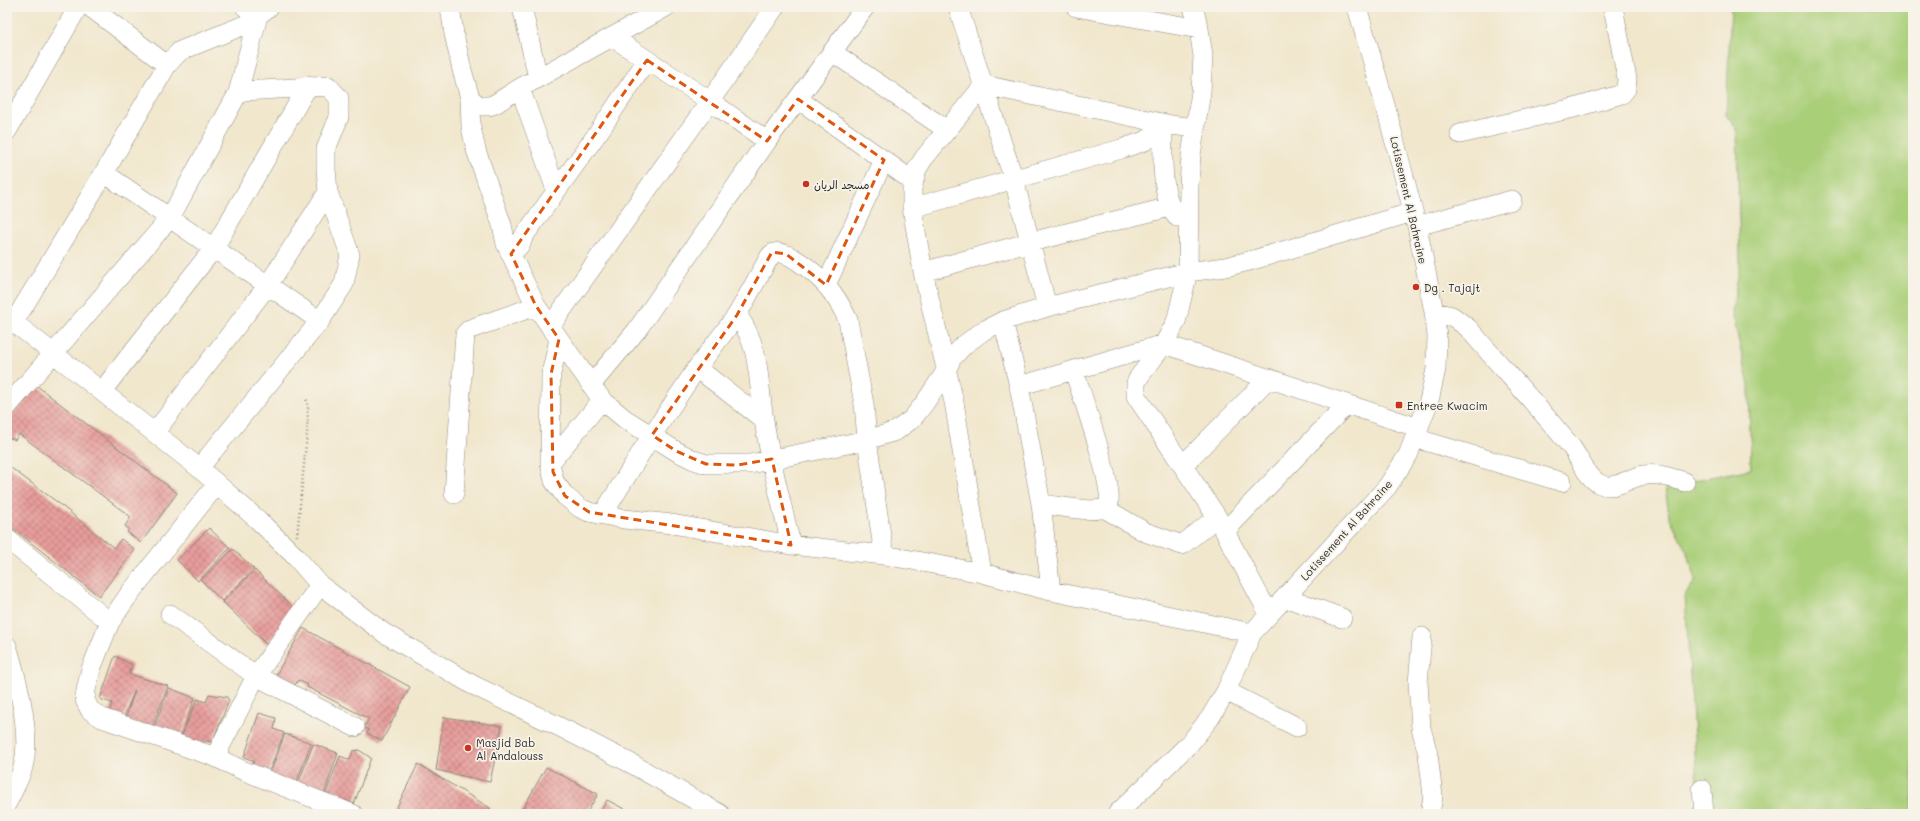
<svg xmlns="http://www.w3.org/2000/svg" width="1920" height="821" font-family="Mali,'Playpen Sans Arabic',sans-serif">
	<defs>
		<pattern id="building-cross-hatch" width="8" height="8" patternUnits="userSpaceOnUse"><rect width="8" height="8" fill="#e79d9b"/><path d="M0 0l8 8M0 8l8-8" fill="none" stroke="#bb807f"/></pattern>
	</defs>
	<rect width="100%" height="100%" fill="#f7f3e8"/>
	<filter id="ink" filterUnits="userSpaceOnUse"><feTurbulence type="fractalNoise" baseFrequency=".025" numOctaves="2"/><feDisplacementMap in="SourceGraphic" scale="8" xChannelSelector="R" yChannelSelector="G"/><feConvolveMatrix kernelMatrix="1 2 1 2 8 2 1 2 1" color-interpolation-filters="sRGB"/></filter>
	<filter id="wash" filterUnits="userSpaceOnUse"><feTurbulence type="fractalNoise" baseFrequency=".012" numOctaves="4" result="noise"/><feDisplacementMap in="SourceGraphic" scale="16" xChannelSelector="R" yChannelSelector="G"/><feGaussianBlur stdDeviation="0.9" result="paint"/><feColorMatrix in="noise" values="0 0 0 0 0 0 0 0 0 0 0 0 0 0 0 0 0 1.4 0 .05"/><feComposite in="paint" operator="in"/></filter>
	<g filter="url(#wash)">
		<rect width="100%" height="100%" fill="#f1e7cd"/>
		<path fill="#aacf79" stroke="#6a7d52" d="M 1731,7 L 1913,7 L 1913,814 L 1699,814 L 1685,595 L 1696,580 L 1687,552 L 1669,516 L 1665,486 L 1751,469 L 1749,385 L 1732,312 L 1740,264 L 1737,129 L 1726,114 Z"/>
		<g id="blocks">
			<path fill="url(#building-cross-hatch)" d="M 33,383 L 177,493 L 141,543 L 127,532 L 129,529 L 125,526 L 131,517 L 19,434 L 15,440 L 11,438 L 9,440 L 7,439 L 7,416 Z
				M 7,465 L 57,502 L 114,548 L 121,539 L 135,550 L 99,596 L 7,524 Z
				M 209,528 L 230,548 L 198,581 L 177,560 Z
				M 233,549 L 254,569 L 222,601 L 201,580 Z
				M 255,570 L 298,612 L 266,644 L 223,602 Z
				M 303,628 L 410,687 L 382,741 L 367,733 L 369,730 L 364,727 L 369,719 L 307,687 L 308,685 L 298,680 L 293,688 L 273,680 Z
				M 115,656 L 132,665 L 129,674 L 168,686 L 151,730 L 125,720 L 135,690 L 123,719 L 109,713 L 112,703 L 100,699 Z
				M 169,688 L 195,698 L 179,740 L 153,730 Z
				M 209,694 L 227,697 L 229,701 L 212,742 L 205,741 L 200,749 L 180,740 L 197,699 L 206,702 Z
				M 259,713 L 276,718 L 274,729 L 284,733 L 267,777 L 251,770 L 254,761 L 244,757 Z
				M 444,717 L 502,726 L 490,782 L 436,770 Z
				M 285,734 L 311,743 L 295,787 L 269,776 Z
				M 313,744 L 338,753 L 323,797 L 297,787 Z
				M 359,750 L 371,758 L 354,804 L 346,800 L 343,807 L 324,798 L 340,756 L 350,760 L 353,751 Z
				M 418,764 L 490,808 L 487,814 L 401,814 L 395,811 Z
				M 546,767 L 598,794 L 586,814 L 520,814 Z
				M 607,800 L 634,814 L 599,814 Z"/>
		</g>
	</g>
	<g filter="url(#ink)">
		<use href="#blocks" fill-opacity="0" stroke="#8e897c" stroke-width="1"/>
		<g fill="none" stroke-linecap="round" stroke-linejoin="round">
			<defs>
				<path id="minor" d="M 90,7 L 167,65
					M 450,7 L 454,34 L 462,70 L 470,98 L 471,127 L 476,150 L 502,225 L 506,244 L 536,306 L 602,400 L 625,419 L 676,451 L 694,460 L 706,464 L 750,464 L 867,440 L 896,431 L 912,419 L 924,404 L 946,371 L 952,358 L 964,345 L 983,331 L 1003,321 L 1047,307 L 1188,272 L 1225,267 L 1253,260 L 1413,212
					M 522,7 L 538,78
					M 958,7 L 1014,180 L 1047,307
					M 1076,7 L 1199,29
					M 1193,7 L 1199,29 L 1203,56 L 1201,92 L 1191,155 L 1189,186 L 1188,272 L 1176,322 L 1164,344 L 1139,377 L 1136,383 L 1136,396 L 1217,517 L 1269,614
					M 612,37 L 710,101 L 767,141
					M 832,52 L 947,130
					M 520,88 L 556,190
					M 238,93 L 258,16 L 245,7
					M 470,98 L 479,106 L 489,106 L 495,104 L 520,88 L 666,7
					M 798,99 L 914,182
					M 1163,130 C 1163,155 1160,198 1177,217
					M 7,131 L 78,7
					M 1460,134 L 1574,108 L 1622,94 L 1626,89 L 1627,79 L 1613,7
					M 104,173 L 320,321
					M 912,208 L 1121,149 L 1145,141 L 1171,125
					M 1417,226 L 1512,200
					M 511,254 L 520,245 L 524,236 L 600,130 L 647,60
					M 923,272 L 1031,242 L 1170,207
					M 826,285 L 884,160
					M 1434,312 L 1452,316 L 1468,328 C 1502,368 1539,407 1572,448 C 1580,459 1587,478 1600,484 C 1616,491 1629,477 1644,475 C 1658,473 1672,478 1685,482
					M 737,315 C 761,345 758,384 764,420 C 770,462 782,504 791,545
					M 7,317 L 199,468 L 258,520 L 295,556 L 320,585 L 384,633 L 473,685 L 568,731 L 632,764 L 720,814
					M 1003,321 L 1019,386 L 1041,504 L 1051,591
					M 14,322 L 104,173 L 167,65 L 180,51 L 247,24 L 269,7
					M 550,327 L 710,101 L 775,7
					M 697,368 L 764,420
					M 591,385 L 637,330 L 767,141 L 865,7
					M 1019,386 L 1164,344 L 1419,428
					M 102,391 L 214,248 L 308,86
					M 602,400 L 550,463 L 554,481 L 565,496 L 580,508 L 589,512 L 624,519 L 672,524 L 791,545 L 884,555 L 982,573 L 1051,591 L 1252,633
					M 7,407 L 170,218 L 238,93 L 244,91 L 328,86 L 339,98 L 339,117 L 326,149 L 326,169 L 328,192 L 350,255 L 344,284 L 320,321 L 199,468
					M 155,432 L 268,285 L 328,192
					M 1415,438 L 1562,482
					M 550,463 L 551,374 L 559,339
					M 1183,465 L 1269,378
					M 217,484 L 130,593 L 110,622 L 91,669 L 86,690 L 85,700 L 90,710 L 102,718 L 215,757 L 242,770 L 353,814
					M 454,494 L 465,334 L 470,329 L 536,306
					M 1041,504 C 1052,505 1101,515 1108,506 C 1117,494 1080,390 1074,371
					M 1104,508 L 1145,532 L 1182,545 L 1217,517
					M 603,514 L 652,435 L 697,368 L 737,315 L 770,256 C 781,242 818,276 826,285 C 835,295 842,307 848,320 L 864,404 L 867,440 L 884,555
					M 1225,531 L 1346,405
					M 7,539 L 110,622
					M 982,573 L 954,402 L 923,272 L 912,208 L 912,189 L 917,169 L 924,158 L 984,85 L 1171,125 L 1195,128
					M 1285,597 L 1342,618
					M 170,614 L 256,676 L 355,727
					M 1422,637 L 1418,683 L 1421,728 L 1428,754 L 1433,796 L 1430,814
					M 7,646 C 17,678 32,733 23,767 C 20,779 12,792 7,803
					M 1226,691 L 1297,727
					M 215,757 L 256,676 L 320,585
					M 1702,789 L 1704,814
					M 1117,814 L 1190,743 L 1210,718 L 1226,691 L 1252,633 L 1387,487 L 1408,455 L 1429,401 L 1436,369 L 1437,336 L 1434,312 L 1417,226 L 1387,112 L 1357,7"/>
			</defs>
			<use href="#minor" stroke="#8e897c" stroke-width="20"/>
			<path stroke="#8e897c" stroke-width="2.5" stroke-dasharray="1 3" stroke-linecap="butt" d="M 297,536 L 307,434 L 308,407 L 306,397"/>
			<use href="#minor" stroke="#fff" stroke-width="19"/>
		</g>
	</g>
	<path fill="none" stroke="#df570e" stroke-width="3" stroke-dasharray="8 5" stroke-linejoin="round" d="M 647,60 L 767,141 L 798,99 L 884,160 L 826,285 L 786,254 L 772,252 L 737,315 L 652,435 L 676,451 L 706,464 L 738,465 L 772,459 L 791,545 L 589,512 L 565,496 L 553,472 L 551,374 L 559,339 L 536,306 L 511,254 Z"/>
	<g fill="#c8321e" stroke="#f7f3e8" stroke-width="1.5">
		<circle cx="806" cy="184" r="4"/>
		<circle cx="1416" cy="287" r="4"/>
		<rect x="1395" y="401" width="8" height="8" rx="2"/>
		<circle cx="468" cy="748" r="4"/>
	</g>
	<g text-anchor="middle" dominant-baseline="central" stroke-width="3.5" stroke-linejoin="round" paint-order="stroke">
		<g font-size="11" fill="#2b2b2b" stroke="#f7f3e8" text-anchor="start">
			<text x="814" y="184">مسجد الريان</text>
			<text x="1424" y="287">Dg . Tajajt</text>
			<text x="1407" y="405">Entree Kwacim</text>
			<text x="476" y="742">Masjid Bab<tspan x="476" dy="13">Al Andalouss</tspan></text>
		</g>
		<g font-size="11" fill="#2b2b2b" stroke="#f7f3e8">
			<text transform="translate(1409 200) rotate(77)">Lotissement Al Bahraine</text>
			<text transform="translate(1346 530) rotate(-48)">Lotissement Al Bahraine</text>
		</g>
	</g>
	<rect width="1920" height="821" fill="none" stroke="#f7f3e8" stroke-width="24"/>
</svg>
